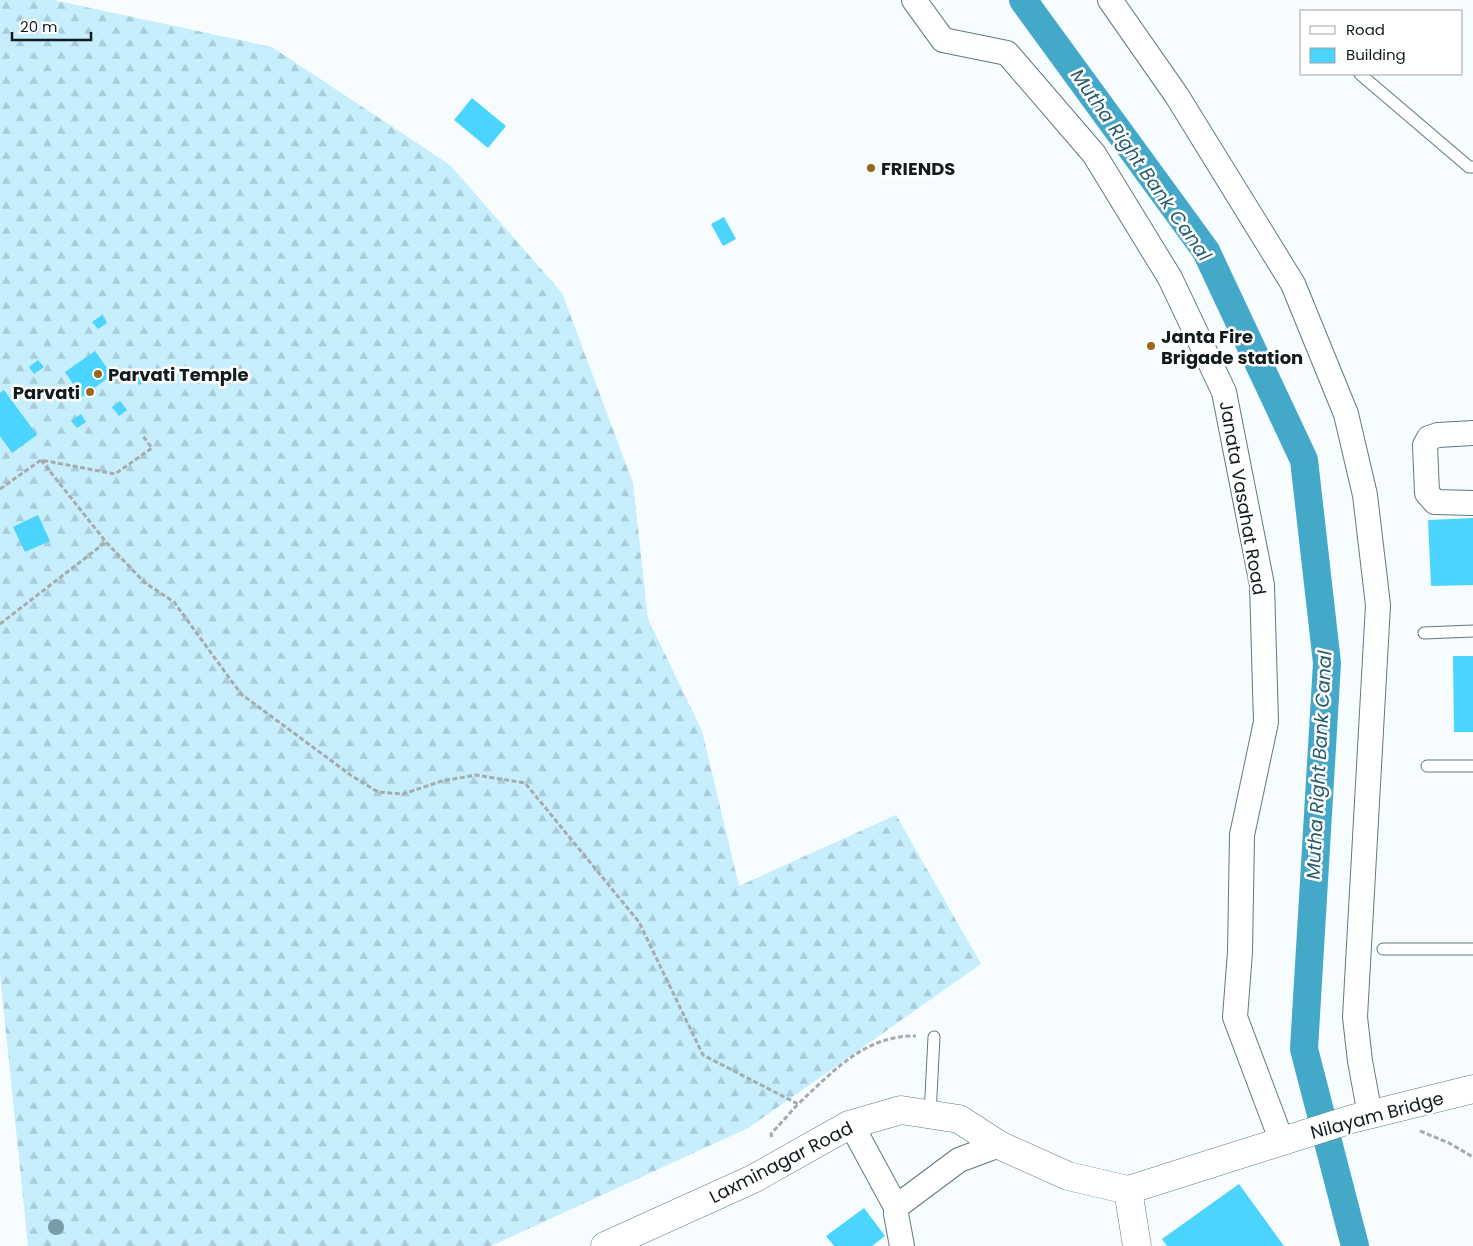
<svg xmlns="http://www.w3.org/2000/svg" width="1473" height="1246" font-family="Poppins,sans-serif">
	<defs>
		<pattern id="forest-firs" width="22" height="20" patternUnits="userSpaceOnUse" patternTransform="scale(1.25)"><rect width="22" height="20" fill="#c6eefd"/><path d="M5 1l3.5 6h-7zM16 11l3.5 6h-7z" fill="#a9ccd8"/></pattern>
	</defs>
	<rect width="100%" height="100%" fill="#f7fcfe"/>
	<path fill="url(#forest-firs)" d="M 0,0 L 53,0 L 272,47 L 450,165 L 562,293 L 633,483 L 648,619 L 702,731 L 739,886 L 896,815 L 981,964 L 748,1128 L 491,1246 L 28,1246 L 0,974 Z"/>
	<g fill="none" stroke-linecap="round" stroke-linejoin="round">
		<path stroke="#44a9c9" stroke-width="28" d="M 1023,0 L 1206,251 L 1304,460 L 1327,663 L 1304,1049 L 1355,1246"/>
	</g>
	<path fill="#4bd4fd" d="M 472,98 L 506,126 L 488,148 L 454,120 Z
		M 724,217 L 736,239 L 723,246 L 711,224 Z
		M 102,315 L 107,323 L 98,329 L 92,322 Z
		M 95,351 L 112,375 L 82,397 L 65,372 Z
		M 38,360 L 44,367 L 34,374 L 29,367 Z
		M 143,371 L 148,379 L 139,385 L 133,378 Z
		M 4,390 L 37,435 L 12,453 L 0,436 L 0,393 Z
		M 120,401 L 127,410 L 119,416 L 112,407 Z
		M 81,414 L 86,422 L 77,428 L 71,421 Z
		M 38,515 L 50,541 L 25,552 L 13,527 Z
		M 1473,518 L 1473,585 L 1431,586 L 1428,520 Z
		M 1453,656 L 1473,656 L 1473,732 L 1454,732 Z
		M 1239,1184 L 1284,1246 L 1167,1246 L 1162,1239 Z
		M 864,1208 L 885,1236 L 872,1246 L 834,1246 L 826,1236 Z"/>
	<g fill="none" stroke-linecap="round" stroke-linejoin="round">
		<defs>
			<path id="service" d="M 1360,74 L 1469,167 L 1473,167
				M 1424,633 L 1473,631
				M 1427,766 L 1473,766
				M 1383,949 L 1473,949
				M 930,1115 L 934,1037"/>
			<path id="minor" d="M 914,0 L 943,40 L 1007,53 L 1094,154 L 1170,278 L 1224,392 L 1262,585 L 1266,722 L 1242,835 L 1240,952 L 1235,1017 L 1282,1142
				M 1110,0 L 1177,96 L 1293,284 L 1346,414 L 1365,495 L 1378,605 L 1355,1017 L 1360,1061 L 1370,1115
				M 1473,433 L 1438,435 L 1429,438 L 1425,445 L 1427,493 L 1435,502 L 1473,503
				M 851,1124 L 896,1207 L 896,1214 L 902,1246
				M 896,1207 L 959,1160 L 999,1145"/>
			<path id="tertiary" d="M 1128,1190 L 1352,1119 L 1473,1089
				M 1128,1190 L 1137,1246
				M 605,1246 L 753,1179 L 849,1125 L 901,1110 L 959,1119 L 999,1145 L 1068,1176 L 1128,1190"/>
		</defs>
		<use href="#service" stroke="#607982" stroke-width="13"/>
		<use href="#minor" stroke="#607982" stroke-width="26"/>
		<use href="#tertiary" stroke="#607982" stroke-width="29"/>
		<path stroke="#a5acae" stroke-width="3" stroke-dasharray="5 2.5" stroke-linecap="butt" d="M 41,460 L 106,542 L 144,582 L 174,602 L 241,694 L 352,776 L 378,792 L 403,794 L 442,781 L 476,775 L 525,783 L 639,922 L 703,1055 L 798,1104 C 833,1072 864,1035 916,1036
			M 0,489 L 41,460 L 115,474 L 152,448 L 142,435
			M 0,624 L 106,542
			M 1420,1131 L 1449,1143 L 1473,1157
			M 772,1137 L 771,1134 L 798,1104"/>
		<use href="#service" stroke="#fff" stroke-width="11"/>
		<use href="#minor" stroke="#fff" stroke-width="24"/>
		<use href="#tertiary" stroke="#fff" stroke-width="28"/>
	</g>
	<circle fill="#7a9ca6" cx="56" cy="1227" r="8"/>
	<g fill="#99671b" stroke="#fff" stroke-width="2">
		<circle cx="871" cy="168" r="5"/>
		<circle cx="1151" cy="346" r="5"/>
		<circle cx="98" cy="374" r="5"/>
		<circle cx="90" cy="392" r="5"/>
	</g>
	<g text-anchor="middle" dominant-baseline="central" stroke-width="5" stroke-linejoin="round" paint-order="stroke">
		<g font-size="18" font-weight="bold" fill="#121c1f" stroke="#fff" text-anchor="start">
			<text x="881" y="168">FRIENDS</text>
			<text x="1161" y="336">Janta Fire<tspan x="1161" dy="21">Brigade station</tspan></text>
			<text x="108" y="374">Parvati Temple</text>
			<text x="80" y="392" text-anchor="end">Parvati</text>
		</g>
		<g font-size="18" fill="#121c1f" stroke="#fff">
			<text transform="translate(1243 498) rotate(80)">Janata Vasahat Road</text>
			<text transform="translate(1377 1115) rotate(-15)">Nilayam Bridge</text>
			<text transform="translate(781 1162) rotate(-27)">Laxminagar Road</text>
		</g>
		<g font-size="19" font-style="italic" fill="#265c6e" stroke="#fff">
			<text transform="translate(1141 165) rotate(55)">Mutha Right Bank Canal</text>
			<text transform="translate(1319 765) rotate(-87)">Mutha Right Bank Canal</text>
		</g>
	</g>
	<rect x="1300" y="10" width="162" height="65" fill="#ffffff" stroke="#a0a4a5"/>
	<rect x="1310" y="26" width="25" height="8" fill="#ffffff" stroke="#a0a4a5"/>
	<text x="1346" y="35" font-size="15" fill="#121c1f">Road</text>
	<rect x="1310" y="48" width="25" height="15" fill="#4bd4fd" stroke="#a0a4a5"/>
	<text x="1346" y="60" font-size="15" fill="#121c1f">Building</text>
	<path d="M12 32v8h79v-8" fill="none" stroke="#121c1f" stroke-width="2.5"/>
	<text x="20" y="32" font-size="15" fill="#121c1f" stroke="#ffffff" stroke-width="4" paint-order="stroke">20 m</text>
</svg>
